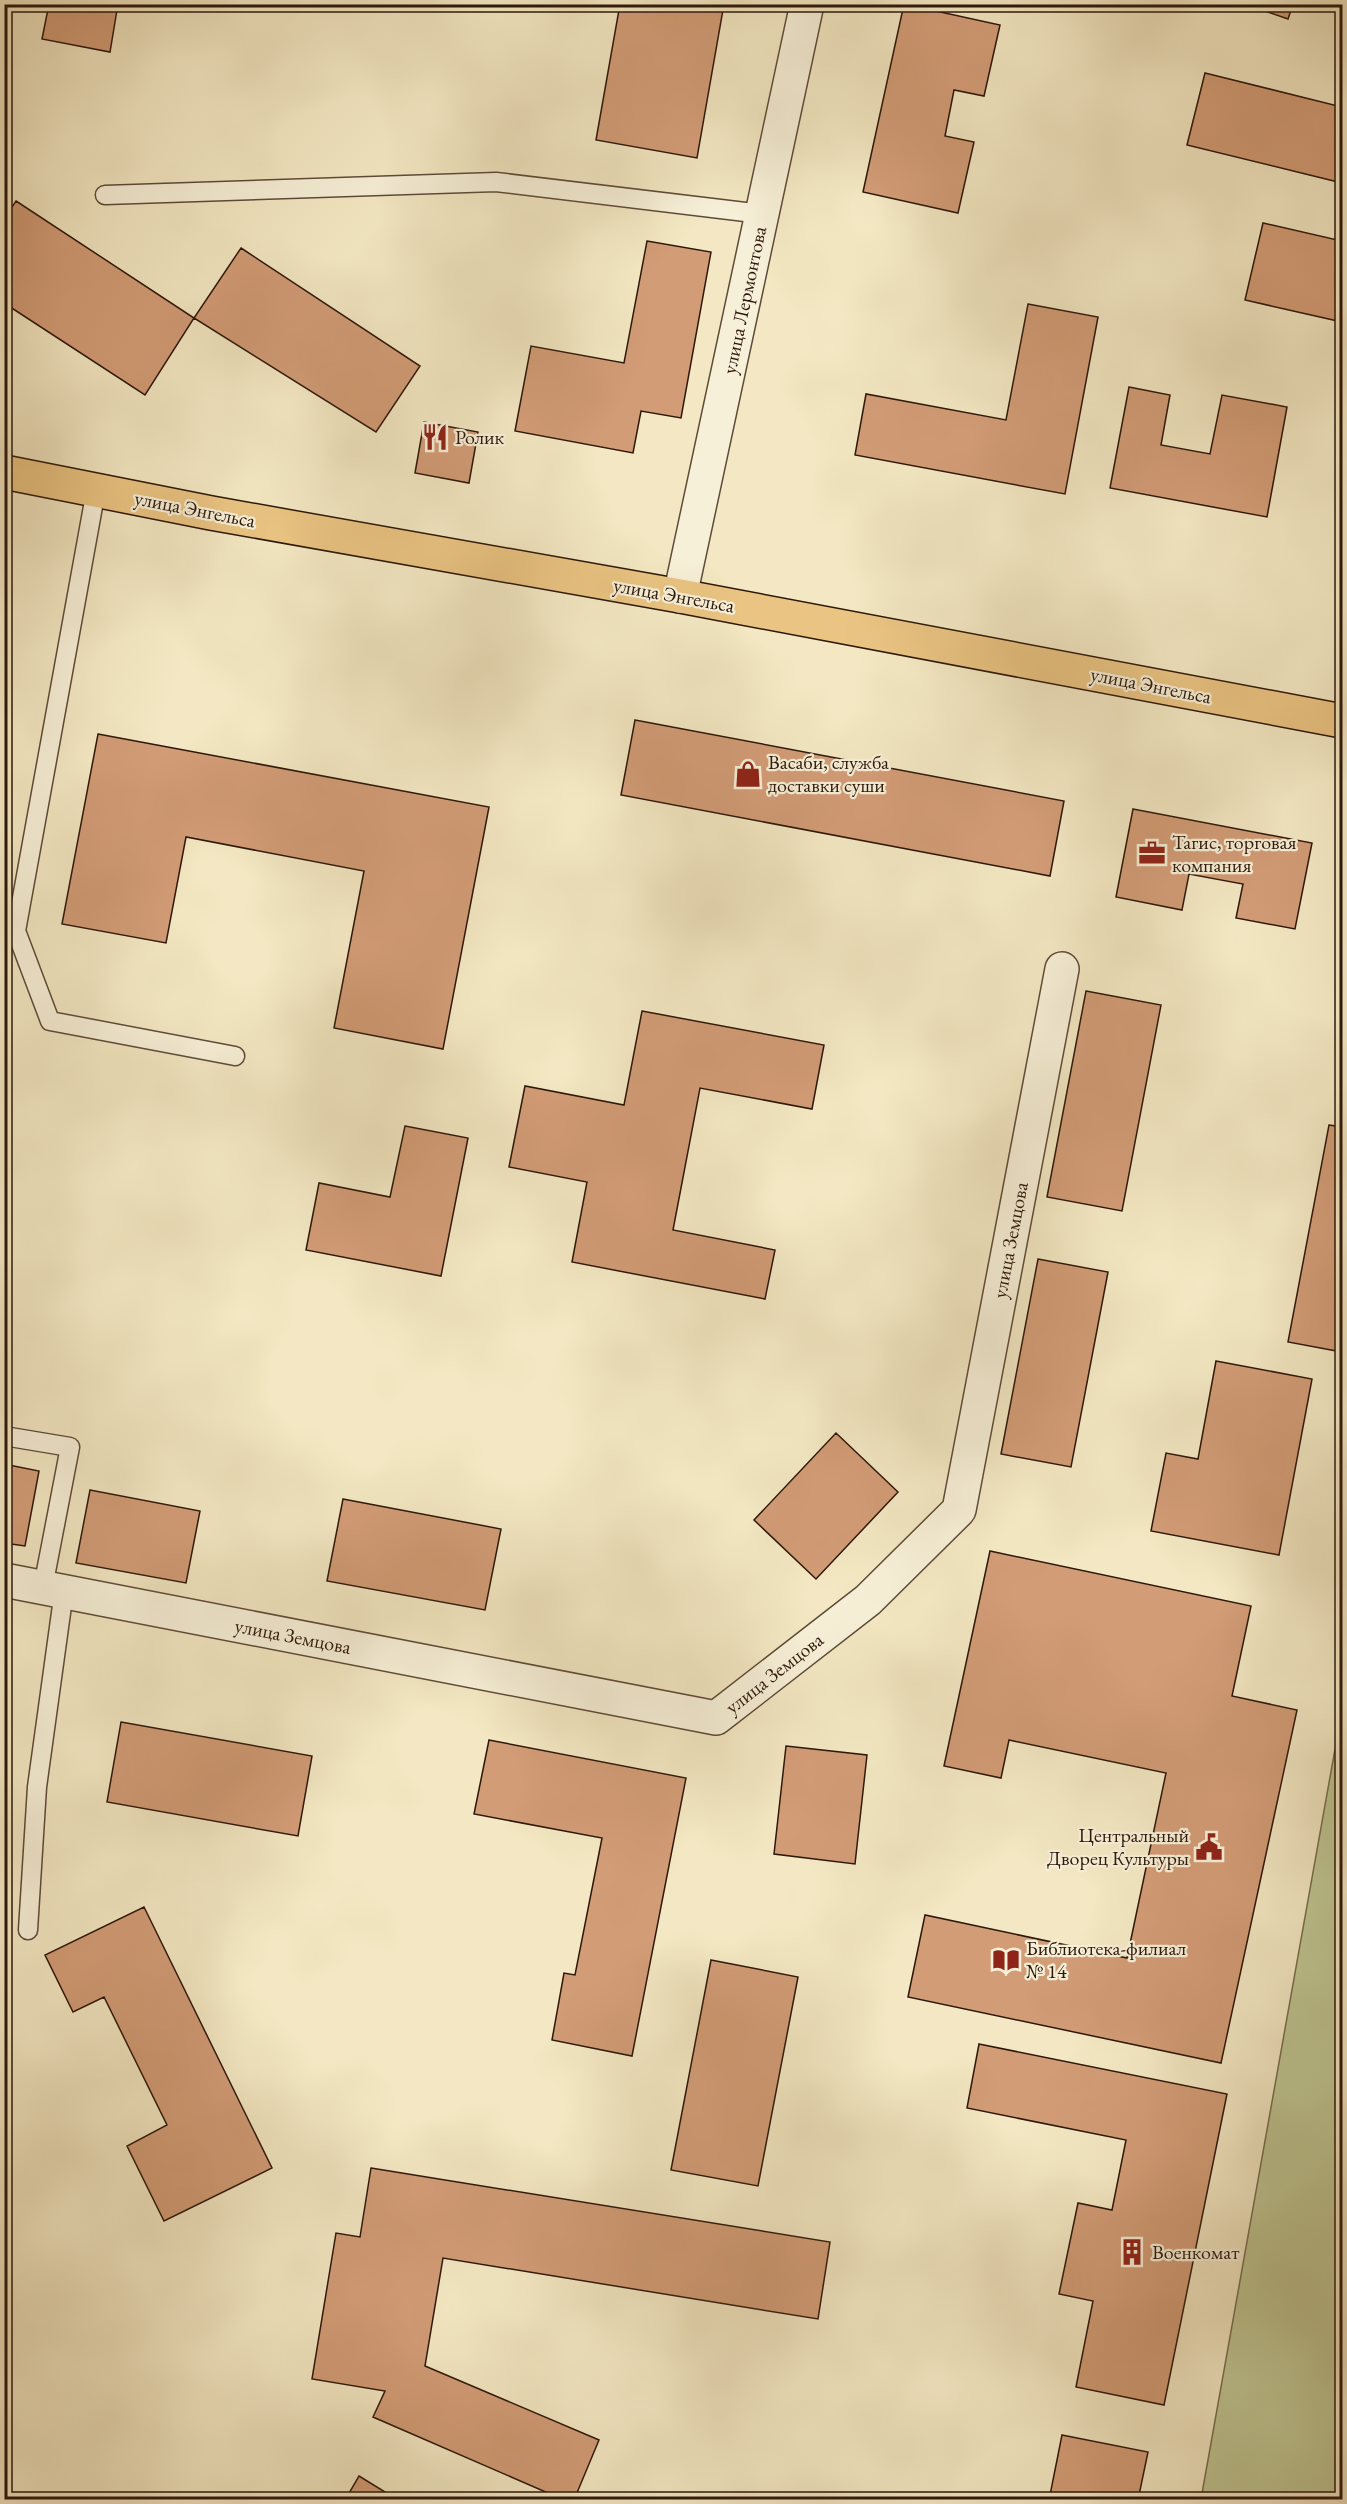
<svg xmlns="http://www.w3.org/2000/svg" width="1347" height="2504" font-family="'EB Garamond',serif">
	<rect width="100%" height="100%" fill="#f3e8c3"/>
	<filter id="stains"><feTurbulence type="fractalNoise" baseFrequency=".00333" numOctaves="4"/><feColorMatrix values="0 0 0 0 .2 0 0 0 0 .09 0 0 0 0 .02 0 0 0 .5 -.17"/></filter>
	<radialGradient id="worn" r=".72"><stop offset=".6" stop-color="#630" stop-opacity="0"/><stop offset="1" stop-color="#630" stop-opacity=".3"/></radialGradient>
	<path fill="#bec592" stroke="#766e4e" stroke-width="1.5" d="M 1342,1710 L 1342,2499 L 1201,2499 Z"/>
	<path fill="#d29c76" stroke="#2d170a" stroke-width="1.5" d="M 49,4 L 118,4 L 110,52 L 42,39 Z
		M 620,4 L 724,4 L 697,158 L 596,140 Z
		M 904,4 L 1000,25 L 984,96 L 954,90 L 945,136 L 974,142 L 958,213 L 863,192 Z
		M 1254,4 L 1293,4 L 1288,19 L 1253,7 Z
		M 1205,73 L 1342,107 L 1342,183 L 1187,145 Z
		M 16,201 L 194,318 L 145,395 L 4,303 L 4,219 Z
		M 1263,223 L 1342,241 L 1342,322 L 1245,300 Z
		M 647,241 L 711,252 L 681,418 L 641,411 L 633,453 L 515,431 L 531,346 L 624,363 Z
		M 241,248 L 420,366 L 376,432 L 194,318 Z
		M 1028,304 L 1098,317 L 1065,494 L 855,455 L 866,394 L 1006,420 Z
		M 1129,387 L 1170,395 L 1161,445 L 1210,454 L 1222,395 L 1287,407 L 1267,517 L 1110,488 Z
		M 424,422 L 478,432 L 469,483 L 415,473 Z
		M 635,720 L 1064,801 L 1050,876 L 621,795 Z
		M 98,734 L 489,807 L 443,1049 L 334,1028 L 364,871 L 186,837 L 166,943 L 62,924 Z
		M 1133,809 L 1312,843 L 1295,929 L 1236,918 L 1243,884 L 1189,874 L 1182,910 L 1116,897 Z
		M 1086,991 L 1161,1005 L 1122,1211 L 1047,1197 Z
		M 642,1011 L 824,1045 L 812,1109 L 700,1088 L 673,1230 L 775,1250 L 765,1299 L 572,1262 L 587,1182 L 509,1167 L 525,1086 L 624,1105 Z
		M 1342,1045 L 1342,1077 L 1337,1076 Z
		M 1329,1125 L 1342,1127 L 1342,1352 L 1288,1342 Z
		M 405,1126 L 468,1138 L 441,1276 L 306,1250 L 319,1183 L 390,1197 Z
		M 1038,1259 L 1108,1272 L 1071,1467 L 1001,1454 Z
		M 1216,1361 L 1312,1379 L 1279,1555 L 1151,1531 L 1166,1453 L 1198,1459 Z
		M 836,1433 L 898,1492 L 816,1579 L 754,1520 Z
		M 4,1464 L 39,1471 L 25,1546 L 4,1543 Z
		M 90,1490 L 200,1511 L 186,1583 L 76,1563 Z
		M 343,1499 L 501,1529 L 485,1610 L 327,1581 Z
		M 990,1551 L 1251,1606 L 1232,1696 L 1297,1710 L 1221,2063 L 908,1997 L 925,1915 L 1127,1958 L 1166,1773 L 1009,1740 L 1001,1778 L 944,1766 Z
		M 121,1722 L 312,1756 L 298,1836 L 107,1802 Z
		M 489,1740 L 686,1778 L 632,2056 L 552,2040 L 564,1973 L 575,1975 L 602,1838 L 474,1814 Z
		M 786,1746 L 867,1755 L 855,1864 L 774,1854 Z
		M 144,1907 L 272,2168 L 164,2221 L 127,2146 L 167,2125 L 104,1997 L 73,2012 L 45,1955 Z
		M 711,1960 L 798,1977 L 758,2186 L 671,2170 Z
		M 979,2044 L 1227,2094 L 1164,2405 L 1076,2387 L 1093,2301 L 1059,2294 L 1078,2203 L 1112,2210 L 1126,2140 L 967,2108 Z
		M 371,2168 L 830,2242 L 818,2319 L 443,2258 L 425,2366 L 599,2440 L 574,2500 L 564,2500 L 373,2417 L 385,2391 L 312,2379 L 336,2233 L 360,2237 Z
		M 1062,2435 L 1148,2452 L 1138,2500 L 1049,2500 Z
		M 359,2476 L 398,2500 L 345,2500 Z"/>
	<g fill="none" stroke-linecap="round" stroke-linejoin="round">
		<defs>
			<path id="lane" d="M 105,195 L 496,182 L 762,214
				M 96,490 L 16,931 L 50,1021 L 235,1056
				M 4,1436 L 70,1447 L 43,1587
				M 28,1930 L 37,1787 L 64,1591"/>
			<path id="street" d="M 680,596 L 807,4
				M 4,1580 L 716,1718 L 868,1600 L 959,1510 L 1062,969"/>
			<path id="primary" d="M 4,472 L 211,513 L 680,596 L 1342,721"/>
		</defs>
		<use href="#lane" stroke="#5e4b38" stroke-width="21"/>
		<use href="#street" stroke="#5e4b38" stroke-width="36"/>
		<use href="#primary" stroke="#2d170a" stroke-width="36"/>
		<use href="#lane" stroke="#f7f0d8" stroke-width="18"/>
		<use href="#street" stroke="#f7f0d8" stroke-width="33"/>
		<use href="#primary" stroke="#eac482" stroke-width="33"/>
	</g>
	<defs>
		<symbol id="restaurant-bare" viewBox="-9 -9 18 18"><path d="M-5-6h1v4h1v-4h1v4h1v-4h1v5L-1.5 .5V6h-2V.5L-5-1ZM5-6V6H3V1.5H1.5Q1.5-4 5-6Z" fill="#8f2418" stroke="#f7f0d8" stroke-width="2.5" paint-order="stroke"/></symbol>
		<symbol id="shop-bare" viewBox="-9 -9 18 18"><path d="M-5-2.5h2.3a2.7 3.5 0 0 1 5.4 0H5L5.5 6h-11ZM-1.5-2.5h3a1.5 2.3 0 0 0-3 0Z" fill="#8f2418" stroke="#f7f0d8" stroke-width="2.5" paint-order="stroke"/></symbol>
		<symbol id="office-bare" viewBox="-9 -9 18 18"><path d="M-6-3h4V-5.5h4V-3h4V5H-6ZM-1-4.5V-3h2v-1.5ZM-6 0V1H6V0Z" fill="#8f2418" stroke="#f7f0d8" stroke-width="2.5" paint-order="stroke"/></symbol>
		<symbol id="civic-bare" viewBox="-9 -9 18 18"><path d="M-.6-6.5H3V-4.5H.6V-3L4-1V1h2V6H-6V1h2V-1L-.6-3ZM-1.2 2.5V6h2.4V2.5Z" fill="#8f2418" stroke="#f7f0d8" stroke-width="2.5" paint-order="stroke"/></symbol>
		<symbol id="library-bare" viewBox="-9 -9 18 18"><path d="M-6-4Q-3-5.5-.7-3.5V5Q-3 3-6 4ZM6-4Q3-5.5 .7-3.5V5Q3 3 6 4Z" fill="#8f2418" stroke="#f7f0d8" stroke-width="2.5" paint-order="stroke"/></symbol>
		<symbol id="building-bare" viewBox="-9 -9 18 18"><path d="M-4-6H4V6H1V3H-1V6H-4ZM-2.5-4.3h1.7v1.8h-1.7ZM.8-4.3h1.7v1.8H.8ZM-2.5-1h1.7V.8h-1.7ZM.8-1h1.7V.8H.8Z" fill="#8f2418" stroke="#f7f0d8" stroke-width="2.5" paint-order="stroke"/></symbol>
	</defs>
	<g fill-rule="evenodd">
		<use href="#restaurant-bare" x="416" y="418" width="38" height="38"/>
		<use href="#shop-bare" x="729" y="755" width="38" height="38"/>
		<use href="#office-bare" x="1133" y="834" width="38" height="38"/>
		<use href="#civic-bare" x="1190" y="1828" width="38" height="38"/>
		<use href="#library-bare" x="987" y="1941" width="38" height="38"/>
		<use href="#building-bare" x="1113" y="2233" width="38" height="38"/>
	</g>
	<g text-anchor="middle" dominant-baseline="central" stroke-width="4.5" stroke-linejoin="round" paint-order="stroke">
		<g font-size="20" fill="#2d170a" stroke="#f7f0d8">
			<text transform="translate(744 300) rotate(-78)">улица Лермонтова</text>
			<text transform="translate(195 509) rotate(11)">улица Энгельса</text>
			<text transform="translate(674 595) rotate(10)">улица Энгельса</text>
			<text transform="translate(1151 685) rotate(11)">улица Энгельса</text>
			<text transform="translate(1010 1240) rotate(-79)">улица Земцова</text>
			<text transform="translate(293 1636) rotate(11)">улица Земцова</text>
			<text transform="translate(774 1673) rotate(-38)">улица Земцова</text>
		</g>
		<g font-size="20" fill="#2d170a" stroke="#f7f0d8" text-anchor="start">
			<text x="455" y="437">Ролик</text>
			<text x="768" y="762">Васаби, служба<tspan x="768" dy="23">доставки суши</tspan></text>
			<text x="1172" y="842">Тагис, торговая<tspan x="1172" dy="23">компания</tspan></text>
			<text x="1189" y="1835" text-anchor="end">Центральный<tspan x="1189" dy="23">Дворец Культуры</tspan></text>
			<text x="1026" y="1948">Библиотека-филиал<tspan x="1026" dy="23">№ 14</tspan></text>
			<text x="1152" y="2252">Военкомат</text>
		</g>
	</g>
	<rect width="1347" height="2504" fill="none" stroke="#f3e8c3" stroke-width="24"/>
	<rect x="6" y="6" width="1335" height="2492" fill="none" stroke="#2d170a" stroke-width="3"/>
	<rect x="12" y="12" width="1323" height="2480" fill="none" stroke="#2d170a" stroke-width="1.5"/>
	<rect width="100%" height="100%" filter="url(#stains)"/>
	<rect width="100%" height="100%" fill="url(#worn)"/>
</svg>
